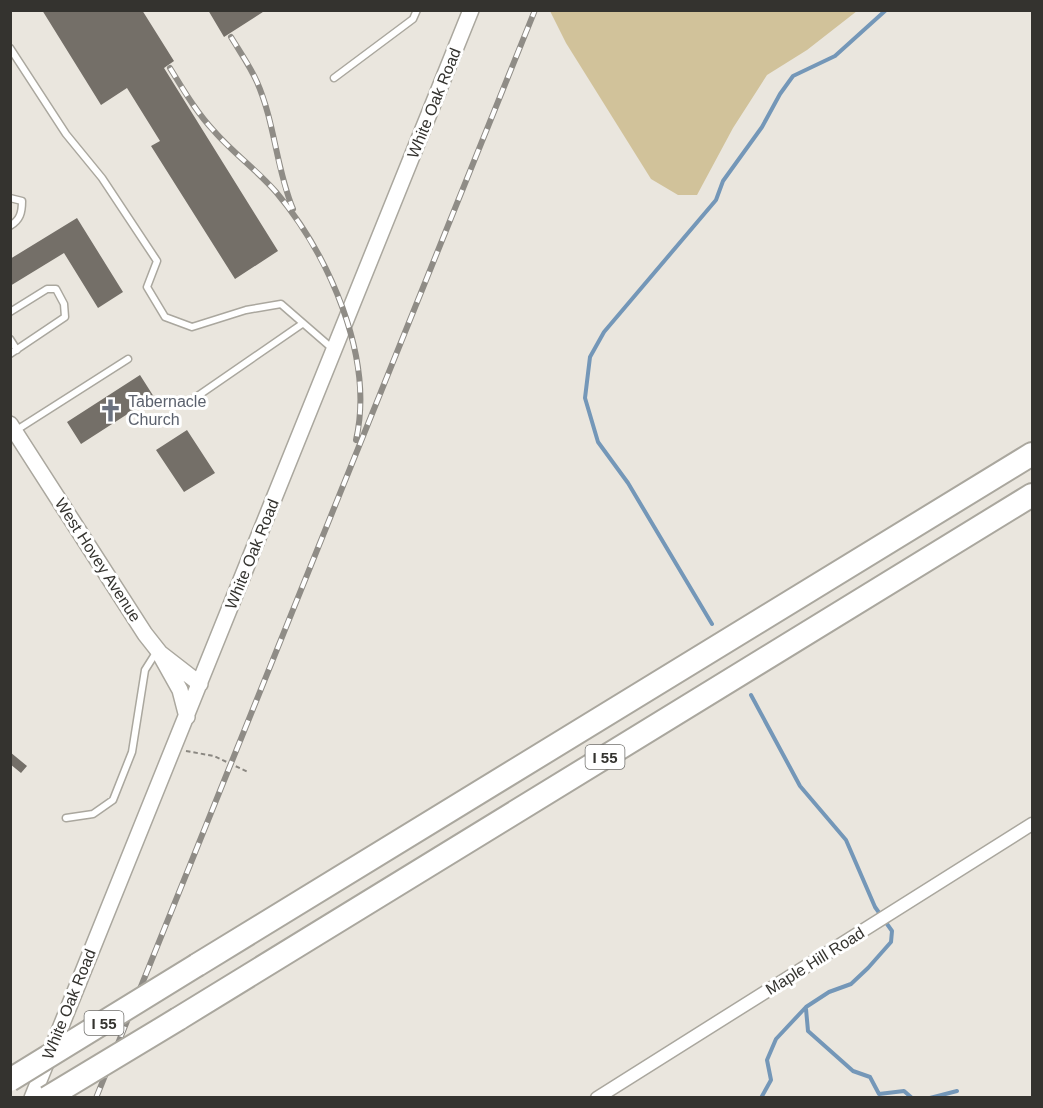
<svg xmlns="http://www.w3.org/2000/svg" width="1043" height="1108" font-family="Helvetica,sans-serif">
	<rect width="100%" height="100%" fill="#eae6de"/>
	<path fill="#d1c29a" d="M 550,11 L 550,10 L 857,11 L 807,50 L 767,75 L 733,128 L 697,195 L 678,195 L 651,179 L 566,43 Z"/>
	<g fill="none" stroke-linecap="round" stroke-linejoin="round">
		<path stroke="#7497b8" stroke-width="4" d="M 712,624 L 628,483 L 598,442 L 585,398 L 590,357 L 604,332 L 716,200 L 723,181 L 762,127 L 780,94 L 793,76 L 835,56 L 886,10
			M 751,695 L 800,786 L 846,840 L 875,907 L 892,931 L 891,942 L 868,968 L 851,984 L 829,992 L 806,1007 L 776,1039 L 767,1060 L 771,1080 L 761,1098
			M 806,1009 L 808,1031 L 853,1071 L 870,1077 L 879,1094 L 904,1091 L 912,1098
			M 930,1098 L 957,1091"/>
	</g>
	<path fill="#746f68" d="M 42,10 L 142,10 L 174,61 L 164,68 L 278,251 L 235,279 L 151,146 L 160,141 L 127,88 L 101,105 Z
		M 208,10 L 266,10 L 224,37 Z
		M 77,218 L 123,292 L 98,308 L 64,253 L 10,286 L 10,259 Z
		M 140,375 L 154,397 L 81,444 L 67,422 Z
		M 187,430 L 215,473 L 184,492 L 156,450 Z
		M 10,752 L 27,766 L 21,773 L 10,764 Z"/>
	<g fill="none" stroke-linecap="round" stroke-linejoin="round">
		<defs>
			<path id="service" d="M 10,48 L 66,134 L 102,178 L 157,261 L 147,287 L 165,317 L 192,327 L 246,310 L 281,304 L 334,350
				M 334,78 L 413,19 L 417,10
				M 10,198 L 22,201 C 22,213 20,220 10,226
				M 10,312 L 47,289 L 56,289 L 64,304 L 65,317 L 10,354
				M 10,339 L 17,350
				M 189,402 L 302,324
				M 15,431 L 128,359
				M 66,818 L 93,814 L 113,800 L 132,752 L 145,670 L 157,651"/>
			<path id="minor" d="M 597,1098 L 1032,824"/>
			<path id="tertiary" d="M 10,424 L 145,634 L 160,653 L 200,684
				M 161,656 L 180,690 L 187,717
				M 32,1098 L 471,10"/>
			<path id="motorway" d="M 197,965 L 1032,454
				M 178,1019 L 1032,495"/>
		</defs>
		<use href="#service" stroke="#aaa79e" stroke-width="9"/>
		<use href="#minor" stroke="#aaa79e" stroke-width="15"/>
		<use href="#tertiary" stroke="#aaa79e" stroke-width="18"/>
		<use href="#motorway" stroke="#aaa79e" stroke-width="26"/>
		<path stroke="#8a8781" stroke-width="2" stroke-dasharray="4.5 3" stroke-linecap="butt" d="M 186,751 L 214,756 L 248,772"/>
		<use href="#service" stroke="#fff" stroke-width="6"/>
		<use href="#minor" stroke="#fff" stroke-width="12"/>
		<use href="#tertiary" stroke="#fff" stroke-width="15"/>
		<use href="#motorway" stroke="#fff" stroke-width="22"/>
		<defs>
			<path id="rail" d="M 231,37 C 240,52 250,66 257,82 C 275,123 276,168 293,209
				M 170,68 C 183,89 196,112 214,131 C 233,153 257,170 276,192 C 328,254 375,357 356,440
				M 96,1098 L 535,10"/>
		</defs>
		<use href="#rail" stroke="#8f8c86" stroke-width="6"/>
		<use href="#rail" stroke="#fff" stroke-width="4" stroke-dasharray="11" stroke-linecap="butt"/>
		<defs>
			<path id="motorway-bridge" d="M 10,1080 L 197,965
				M 47,1098 L 178,1019"/>
		</defs>
		<use href="#motorway-bridge" stroke="#aaa79e" stroke-width="26" stroke-linecap="butt"/>
		<use href="#motorway-bridge" stroke="#fff" stroke-width="22"/>
	</g>
	<defs>
		<symbol id="church-bare" viewBox="-9 -9 18 18"><path d="M-1.2-6h2.4v3.5h3.3v2.4h-3.3V6h-2.4V-.1h-3.3v-2.4h3.3Z" fill="#6b7280" stroke="#fff" stroke-width="2.5" paint-order="stroke"/></symbol>
	</defs>
	<g fill-rule="evenodd">
		<use href="#church-bare" x="94" y="394" width="33" height="33"/>
	</g>
	<g text-anchor="middle" dominant-baseline="central" stroke-width="6" stroke-linejoin="round" paint-order="stroke">
		<g fill="#fff" stroke="#71706d" stroke-width="1.5">
			<rect x="585.5" y="745" width="39" height="24" rx="4.5"/>
			<rect x="84.5" y="1011" width="39" height="24" rx="4.5"/>
		</g>
		<g font-size="15" font-weight="bold" fill="#34332f">
			<text x="605" y="757">I 55</text>
			<text x="104" y="1023">I 55</text>
		</g>
		<g font-size="16" fill="#34332f" stroke="#fff">
			<text transform="translate(434 103) rotate(-68)">White Oak Road</text>
			<text transform="translate(252 554) rotate(-68)">White Oak Road</text>
			<text transform="translate(98 560) rotate(57)">West Hovey Avenue</text>
			<text transform="translate(815 961) rotate(-32)">Maple Hill Road</text>
			<text transform="translate(69 1004) rotate(-68)">White Oak Road</text>
		</g>
		<g font-size="16" fill="#5b616d" stroke="#fff" text-anchor="start">
			<text x="128" y="401">Tabernacle<tspan x="128" dy="18">Church</tspan></text>
		</g>
	</g>
	<rect width="1043" height="1108" fill="none" stroke="#34332f" stroke-width="24"/>
</svg>
